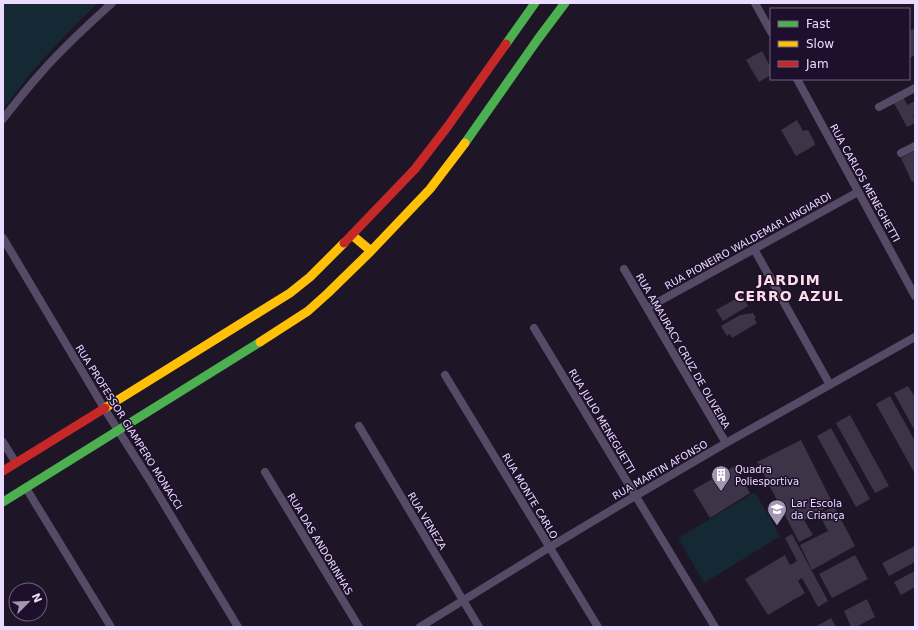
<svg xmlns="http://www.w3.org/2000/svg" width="918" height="630" font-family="'DejaVu Sans',sans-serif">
	<rect width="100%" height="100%" fill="#1e1626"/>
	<path fill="#142934" d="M 3,3 L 98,3 L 74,26 L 34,69 L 3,109 Z
		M 755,492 L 780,536 L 704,583 L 678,538 Z"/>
	<path fill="#3e3447" d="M 915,28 L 915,55 L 909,58 L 909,31 Z
		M 762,51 L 771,68 L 771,75 L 759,82 L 746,60 Z
		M 903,96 L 907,105 L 915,101 L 915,115 L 913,116 L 915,120 L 915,123 L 907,127 L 893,101 Z
		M 797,120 L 803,131 L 808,130 L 814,141 L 815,145 L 796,156 L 781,130 Z
		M 915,151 L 915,181 L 912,182 L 901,158 Z
		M 742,295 L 748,306 L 723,321 L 716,310 Z
		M 753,313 L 756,318 L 754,318 L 757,323 L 732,338 L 730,334 L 727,336 L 721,326 L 740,315 Z
		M 908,386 L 915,397 L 915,431 L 894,393 Z
		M 890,396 L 915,441 L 915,474 L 876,404 Z
		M 850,415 L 889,486 L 875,493 L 836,423 Z
		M 831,428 L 870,499 L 856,507 L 817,436 Z
		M 801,440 L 833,504 L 804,520 L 813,535 L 799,542 L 757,462 Z
		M 735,466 L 750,493 L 710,518 L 693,490 Z
		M 834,506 L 855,546 L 812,570 L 800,545 L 828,531 L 819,514 Z
		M 792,534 L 828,601 L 818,607 L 802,578 L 798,581 L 805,593 L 768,615 L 745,579 L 785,555 L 790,565 L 797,561 L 785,538 Z
		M 915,546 L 915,562 L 889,576 L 882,563 Z
		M 855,555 L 868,579 L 832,598 L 819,574 Z
		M 915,571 L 915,587 L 901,595 L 894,582 Z
		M 867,599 L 875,617 L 856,627 L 851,627 L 844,611 Z
		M 831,618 L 836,627 L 815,627 Z"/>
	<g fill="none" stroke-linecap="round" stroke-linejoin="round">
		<path stroke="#554b67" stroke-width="8" d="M 755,3 L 771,32
			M 797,79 L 915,296
			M 879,107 L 915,88
			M 3,119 C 15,104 27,88 40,74 C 62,48 87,26 112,3
			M 901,153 L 915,146
			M 3,238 L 104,408 L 149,479 L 238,627
			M 754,249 L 830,385
			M 624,269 L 726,443
			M 647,308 L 858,192
			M 534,328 L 715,627
			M 445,375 L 598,627
			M 359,426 L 479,627
			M 3,442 L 16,463
			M 265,472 L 359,627
			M 26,488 L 111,627
			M 420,627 L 550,547 L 625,502 L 726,443 L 915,337"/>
		<path stroke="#4caf50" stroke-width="9" d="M 506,44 L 535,3
			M 465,143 L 538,39 L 565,3
			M 3,502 L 260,342"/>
		<path stroke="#ffc107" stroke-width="9" d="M 352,235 L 371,251
			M 260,342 L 308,311 L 328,293 L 371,251 L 430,189 L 465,143
			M 105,408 L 290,293 L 310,277 L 344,243"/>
		<path stroke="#c62828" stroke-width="9" d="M 344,243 L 415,169 L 448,126 L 506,44
			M 3,471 L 105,408"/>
	</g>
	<defs>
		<symbol id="building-pin" viewBox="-11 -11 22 30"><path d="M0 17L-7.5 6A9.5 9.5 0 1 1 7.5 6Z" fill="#a396b3" stroke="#1e102c"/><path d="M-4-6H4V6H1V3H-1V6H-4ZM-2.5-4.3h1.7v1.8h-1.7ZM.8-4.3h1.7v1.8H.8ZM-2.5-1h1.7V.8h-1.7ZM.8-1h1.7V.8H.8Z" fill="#fff"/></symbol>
		<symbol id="school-pin" viewBox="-11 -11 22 30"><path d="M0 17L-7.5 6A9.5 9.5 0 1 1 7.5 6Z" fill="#a396b3" stroke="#1e102c"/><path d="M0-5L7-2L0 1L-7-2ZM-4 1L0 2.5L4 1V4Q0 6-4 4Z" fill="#fff"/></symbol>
	</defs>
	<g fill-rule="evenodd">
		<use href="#building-pin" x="710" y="464" width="22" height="30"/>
		<use href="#school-pin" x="766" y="498" width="22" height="30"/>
	</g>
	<g text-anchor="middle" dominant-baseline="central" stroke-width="3" stroke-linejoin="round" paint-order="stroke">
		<g font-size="10" fill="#ebdbff" stroke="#1e102c">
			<text transform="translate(865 183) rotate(61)">RUA CARLOS MENEGHETTI</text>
			<text transform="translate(748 241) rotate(-29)">RUA PIONEIRO WALDEMAR LINGIARDI</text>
			<text transform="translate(683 351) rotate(60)">RUA AMAURACY CRUZ DE OLIVEIRA</text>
			<text transform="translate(602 421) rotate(59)">RUA JULIO MENEGUETTI</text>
			<text transform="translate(129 427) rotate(58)">RUA PROFESSOR GIAMPERO MONACCI</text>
			<text transform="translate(660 470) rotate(-30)">RUA MARTIN AFONSO</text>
			<text transform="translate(530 496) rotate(59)">RUA MONTE CARLO</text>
			<text transform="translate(427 521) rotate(59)">RUA VENEZA</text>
			<text transform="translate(320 544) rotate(59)">RUA DAS ANDORINHAS</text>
		</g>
		<g font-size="10" fill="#ebdbff" stroke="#1e102c" text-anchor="start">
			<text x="735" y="469">Quadra<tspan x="735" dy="12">Poliesportiva</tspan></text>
			<text x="791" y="503">Lar Escola<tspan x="791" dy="12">da Criança</tspan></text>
		</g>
		<g font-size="14" font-weight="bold" letter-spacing="1" fill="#ffdde8" stroke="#1e102c">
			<text x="789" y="280">JARDIM<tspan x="789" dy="16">CERRO AZUL</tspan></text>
		</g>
	</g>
	<rect width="918" height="630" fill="none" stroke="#ebdbff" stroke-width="8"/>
	<rect x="770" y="8" width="140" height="72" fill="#1e102c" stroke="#706180"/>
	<rect x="778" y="21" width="20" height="6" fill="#4caf50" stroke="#706180"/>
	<text x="806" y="28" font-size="12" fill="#ebdbff">Fast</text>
	<rect x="778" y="41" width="20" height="6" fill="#ffc107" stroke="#706180"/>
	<text x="806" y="48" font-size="12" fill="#ebdbff">Slow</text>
	<rect x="778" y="61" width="20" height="6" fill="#c62828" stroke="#706180"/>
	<text x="806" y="68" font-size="12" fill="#ebdbff">Jam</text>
	<g transform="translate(28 602) rotate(66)"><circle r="19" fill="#1e102c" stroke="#706180"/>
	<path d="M0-3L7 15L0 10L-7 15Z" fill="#a396b3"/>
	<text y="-6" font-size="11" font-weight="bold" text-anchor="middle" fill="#ebdbff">N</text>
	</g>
</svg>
